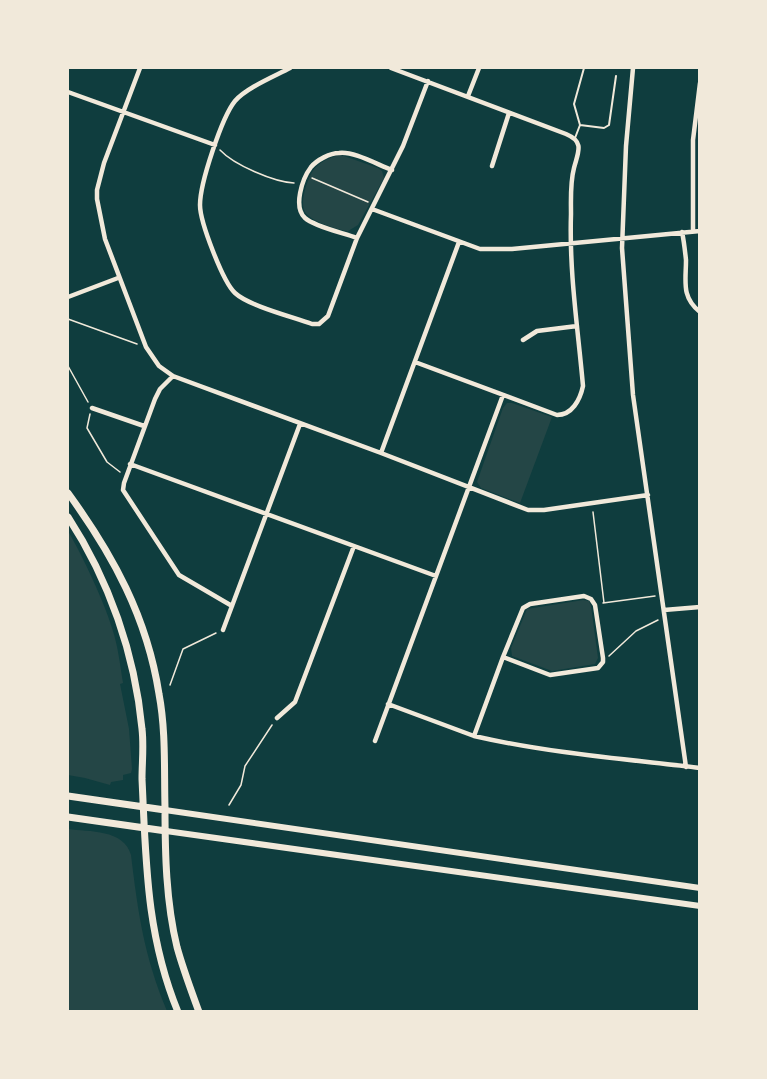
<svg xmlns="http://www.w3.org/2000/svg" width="767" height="1079" font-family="'IBM Plex Sans',sans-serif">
	<rect width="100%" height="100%" fill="#0f3d3e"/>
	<path fill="#244646" d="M 341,155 L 378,168 L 382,171 L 384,178 L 358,225 L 348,231 C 338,230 310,221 305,212 C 299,203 308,175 316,167 C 322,161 333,156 341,155 Z
		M 507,403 L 512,403 L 552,417 L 520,503 L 481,488 L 477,482 L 503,408 Z
		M 68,531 C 83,557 103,599 112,628 C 118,646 120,664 123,683 L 120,684 L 129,729 L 132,769 L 131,773 L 123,775 L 123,780 L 111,782 L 110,785 L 85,778 L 68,775 Z
		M 583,600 L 589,601 L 591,606 L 598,658 L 595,664 L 552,671 L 512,656 L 511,648 L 527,609 Z
		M 68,829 C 89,832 124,829 131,855 C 138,913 144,956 167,1011 L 68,1011 Z"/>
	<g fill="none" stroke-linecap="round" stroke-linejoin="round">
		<path stroke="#f1e9da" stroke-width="1.5" d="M 220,150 C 234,165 274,182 294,183
			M 312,178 L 368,202
			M 68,319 L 137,344
			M 68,366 L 88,402
			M 90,414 L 87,428 L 107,462 L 120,472
			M 593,512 L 604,603
			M 603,603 L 655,596
			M 609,656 L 636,631 L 658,620
			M 170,685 L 183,649 L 216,633
			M 229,805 L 241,785 L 245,766 L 272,725"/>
		<path stroke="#f1e9da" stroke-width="2" d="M 580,125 L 604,128 L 609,125 L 616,76
			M 575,138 L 580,125 L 574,104 L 584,68"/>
		<path stroke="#f1e9da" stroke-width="4.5" d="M 140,68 L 104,163 L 97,190 L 97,199 L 105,239 L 146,347 L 159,366 L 173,376 L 381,453 L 528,510 L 544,510 L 648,495
			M 290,68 C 275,76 246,88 235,101 C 222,117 200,183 200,205 C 200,222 223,282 235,293 C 249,306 293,317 312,324 L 319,324 L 328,316 L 357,238 L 403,146 L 428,81
			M 391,68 L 566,134 C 585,142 578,152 574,168 C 570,183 571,199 571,214 C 569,272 578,329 583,386 C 580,400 572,415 557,415 L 415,362
			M 633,68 L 626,146 L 622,248 L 633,395 L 686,767
			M 68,92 L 215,145
			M 468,96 L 479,68
			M 492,166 L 509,113
			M 372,209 L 480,249 L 512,249 L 700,231
			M 693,230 L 693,140 L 700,83
			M 682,232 C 684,241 685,251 686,260 C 686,281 681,297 700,312
			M 357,238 C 344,233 315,227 305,218 C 293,207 302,179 311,167 C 317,160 330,153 339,153 C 354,151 378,165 392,170
			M 68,297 L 118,278
			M 523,340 L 537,331 L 577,326
			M 173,376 L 160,389 L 155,399 L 124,483 L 123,490 L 179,575 L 232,606
			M 92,408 L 144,426
			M 381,453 L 459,242
			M 130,464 L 436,576
			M 584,596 L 591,599 L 595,605 L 603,658 L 603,662 L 598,668 L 550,675 L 503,657 L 523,608 L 530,604 Z
			M 664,610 L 700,607
			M 223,630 L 300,424
			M 388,704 L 474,736 C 548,753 624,759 700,768
			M 277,718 L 295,702 L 354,546
			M 474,736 L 503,657
			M 375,741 L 503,395"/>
		<path stroke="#f1e9da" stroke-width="6" d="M 165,810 L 700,888
			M 166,831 L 700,906"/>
		<path stroke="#f1e9da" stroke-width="7" d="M 68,493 C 113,555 147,617 159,694 C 166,731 164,769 165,807 C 165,853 166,902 177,947 C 183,969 191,990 199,1012
			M 68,517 C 109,580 135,654 142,729 C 144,746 142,763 142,779 C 146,861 146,934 178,1012
			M 68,796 L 165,810
			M 68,817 L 166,831"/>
	</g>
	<rect width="767" height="1079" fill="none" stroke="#f1e9da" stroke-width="138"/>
</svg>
